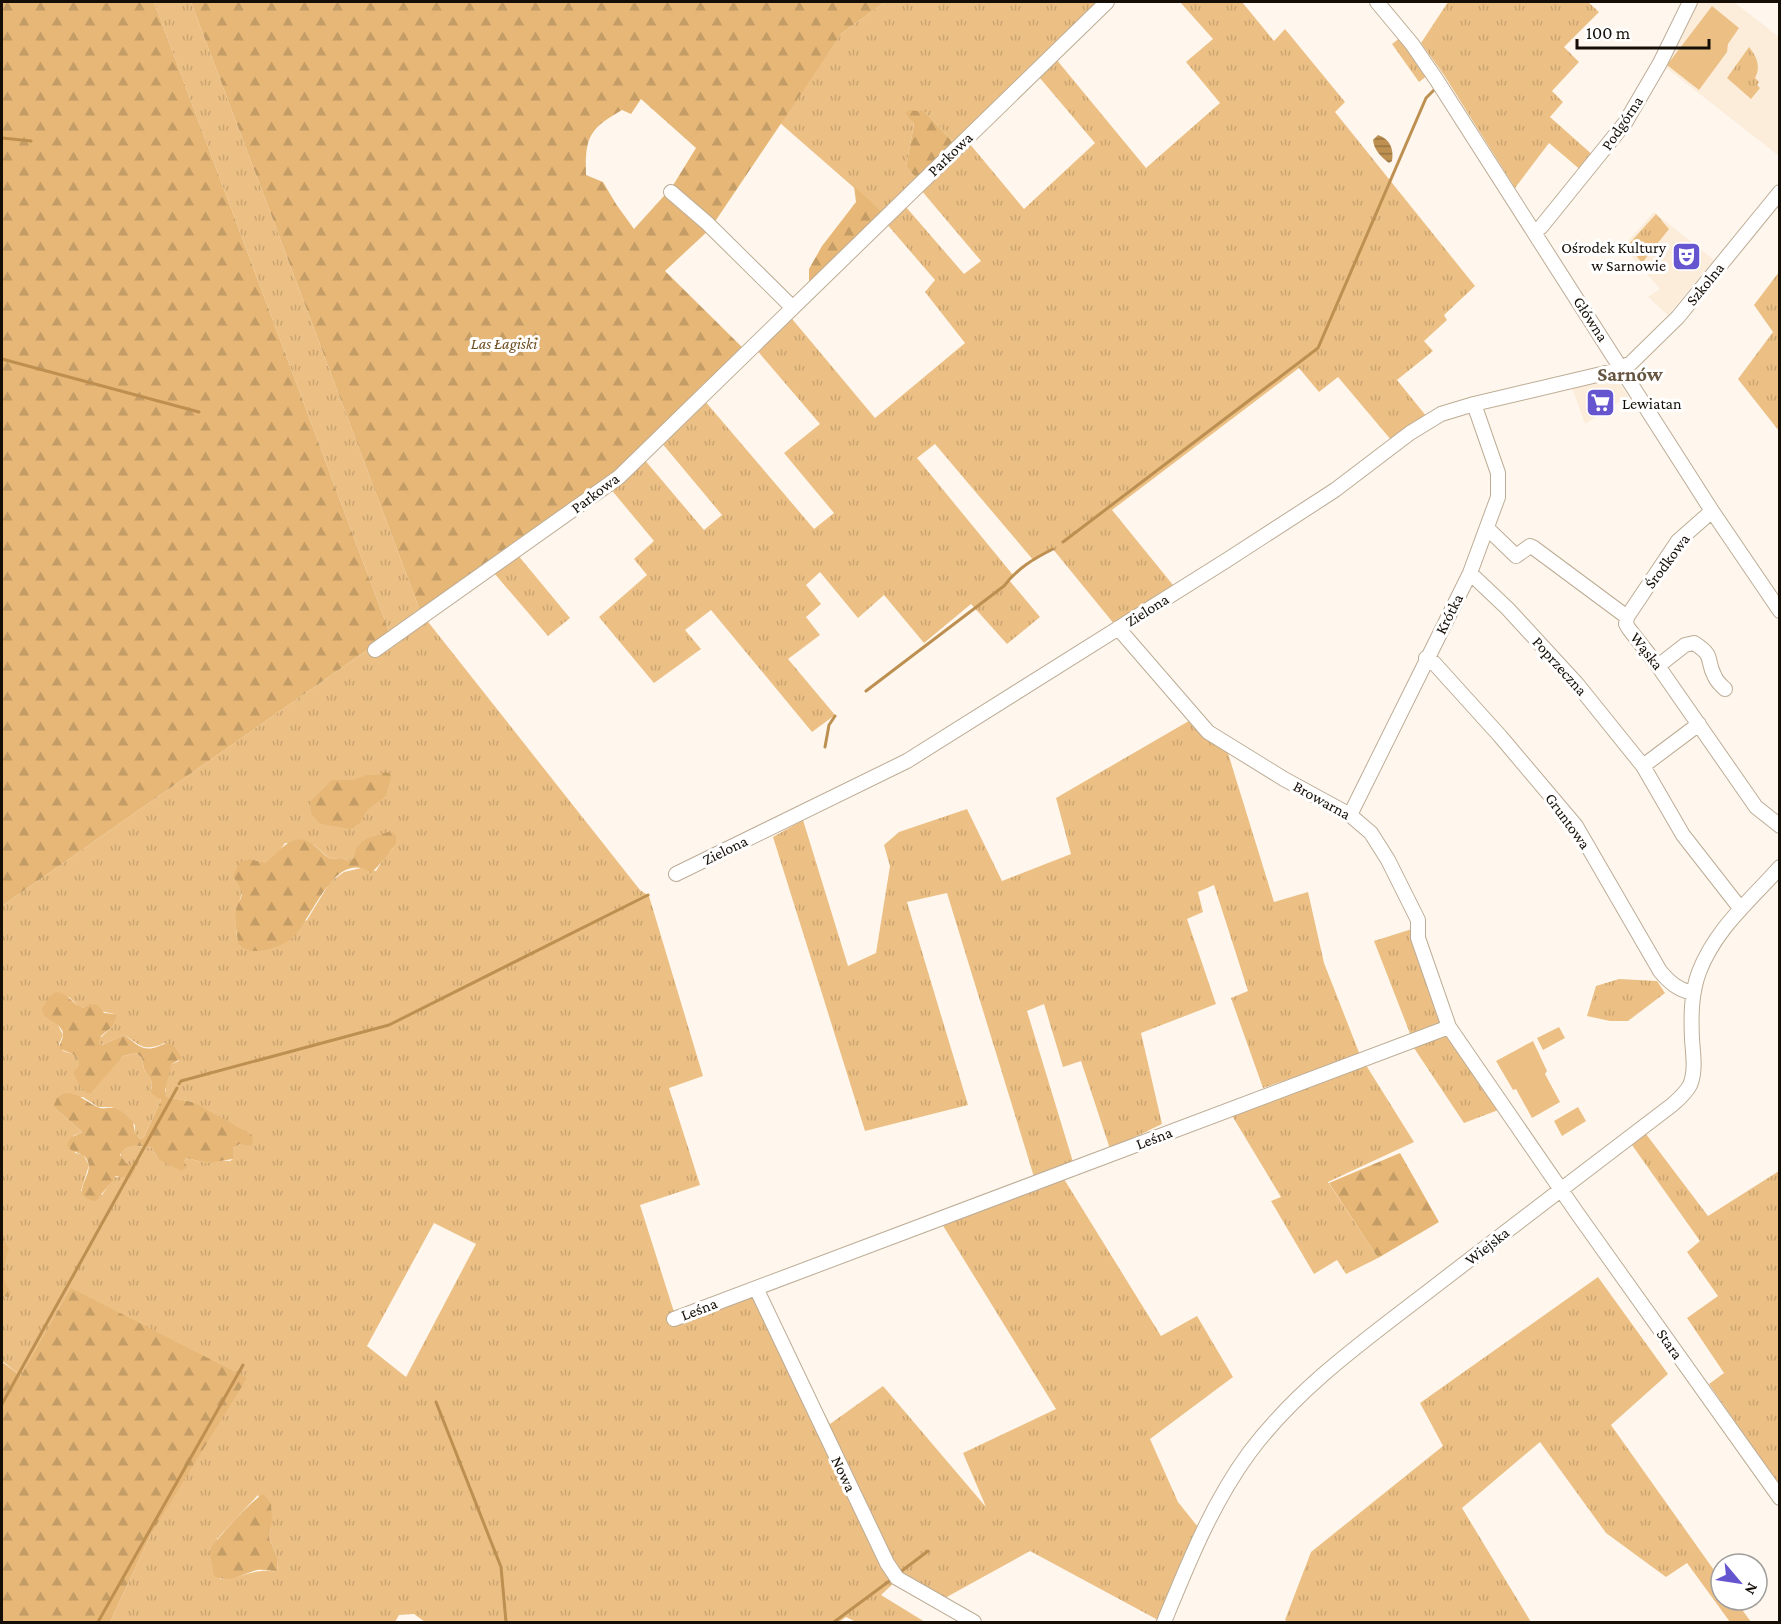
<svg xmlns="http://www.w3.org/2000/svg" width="1781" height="1624" font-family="'Crimson Pro',serif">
	<defs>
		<pattern id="grass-tufts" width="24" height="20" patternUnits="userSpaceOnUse" patternTransform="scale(1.5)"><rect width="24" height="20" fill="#ecc085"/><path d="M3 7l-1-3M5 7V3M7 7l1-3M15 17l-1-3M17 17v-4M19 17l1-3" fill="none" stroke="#caa471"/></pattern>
		<pattern id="forest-firs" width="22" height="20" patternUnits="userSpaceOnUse" patternTransform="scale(1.5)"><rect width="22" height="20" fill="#e6b777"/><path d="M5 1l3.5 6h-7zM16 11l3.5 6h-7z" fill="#c49c65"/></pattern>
		<pattern id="water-rules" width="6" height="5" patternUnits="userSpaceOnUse" patternTransform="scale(1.5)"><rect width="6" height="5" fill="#bd9051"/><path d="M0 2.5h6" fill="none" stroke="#987441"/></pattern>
	</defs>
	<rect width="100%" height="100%" fill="#fff7ee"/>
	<path fill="#fceddb" d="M 1695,2 L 1734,2 L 1779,37 L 1779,156 L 1664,66 Z
		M 1654,212 L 1714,260 L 1668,315 L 1648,297 L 1660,289 L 1623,247 Z
		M 1616,378 L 1628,396 L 1585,424 L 1572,388 Z"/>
	<path fill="url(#grass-tufts)" fill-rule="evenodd" d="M 154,2 L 191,2 L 421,613 L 640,890 L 649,896 L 703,1076 L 669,1088 L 700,1185 L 640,1205 L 674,1312 L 760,1294 L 830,1424 L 883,1386 L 986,1507 L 963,1453 L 1056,1409 L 942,1224 L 1039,1190 L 1064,1179 L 1161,1336 L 1197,1316 L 1233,1377 L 1150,1439 L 1178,1502 L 1198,1527 L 1173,1591 L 1158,1620 L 1030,1551 L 934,1604 L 895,1582 L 881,1595 L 925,1622 L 856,1622 L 846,1617 L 839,1622 L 425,1622 L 414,1614 L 399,1615 L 395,1622 L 110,1622 L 151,1534 L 21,1376 L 2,1361 L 2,1295 L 8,1298 L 2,1272 L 2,906 L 390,634 ZM 285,843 L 314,845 L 330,859 L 340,858 L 350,861 L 393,848 L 385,856 L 376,871 L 361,868 L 344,872 L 330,882 L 307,920 L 241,947 C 227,924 245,883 255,860 L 265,864 L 279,852 ZM 69,997 L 79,1007 L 115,1014 L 112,1027 L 99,1039 L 99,1043 L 102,1045 L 124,1035 C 142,1046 143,1052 165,1043 L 179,1061 L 172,1064 C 168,1074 163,1087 167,1097 L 193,1102 L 240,1144 L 233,1148 L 233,1159 L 230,1161 L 218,1160 L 206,1163 L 187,1158 L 184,1161 L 158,1159 L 152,1148 L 132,1145 L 121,1151 L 121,1158 L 126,1163 L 120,1176 L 113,1178 L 102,1195 L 81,1191 L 89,1165 L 83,1154 L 75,1153 L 73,1136 L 82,1132 L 56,1109 L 55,1102 L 83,1097 L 98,1107 L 112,1107 L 135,1125 L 135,1133 L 140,1139 L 144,1137 L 161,1100 L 151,1089 L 152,1082 L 144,1069 L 142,1058 L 136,1053 L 123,1056 L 112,1067 L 79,1066 L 79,1061 L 73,1054 L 63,1051 L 59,1044 L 63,1035 L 58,1025 ZM 434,1223 L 476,1244 L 406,1377 L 367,1346 ZM 258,1495 L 271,1526 L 269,1538 L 278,1559 L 277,1572 C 254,1567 243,1579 220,1579 L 217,1539 Z
		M 885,2 L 1101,2 L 953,142 L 925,112 L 906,113 L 914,124 L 906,167 L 916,178 L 883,213 L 780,123 L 842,33 Z
		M 1180,2 L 1242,2 L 1274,41 L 1285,29 L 1345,102 L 1335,112 L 1475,286 L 1444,315 L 1447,320 L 1424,341 L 1433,351 L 1397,380 L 1427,417 L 1392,441 L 1338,377 L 1319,392 L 1299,368 L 1112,510 L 1173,585 L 1115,625 L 1052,548 L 1034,561 L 935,444 L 917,458 L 1013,575 L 1009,580 L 1040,617 L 1007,644 L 971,604 L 924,643 L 884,595 L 858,618 L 820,572 L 806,585 L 821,604 L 806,617 L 820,635 L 788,659 L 835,715 L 812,732 L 711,610 L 685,630 L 701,649 L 654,683 L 599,617 L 647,575 L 634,559 L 654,541 L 609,487 L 643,458 L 704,530 L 722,515 L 661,442 L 704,400 L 814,529 L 834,513 L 784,453 L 820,424 L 755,348 L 788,314 L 875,418 L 965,343 L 925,292 L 935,280 L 885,222 L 906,207 L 964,274 L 981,261 L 921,190 L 969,143 L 1024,209 L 1095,143 L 1039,77 L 1056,59 L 1146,168 L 1220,103 L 1186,62 L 1213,39 Z
		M 1448,2 L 1588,2 L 1599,12 L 1564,47 L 1579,62 L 1552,91 L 1563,102 L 1550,117 L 1595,157 L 1583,172 L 1549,143 L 1515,188 L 1444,75 L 1421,43 Z
		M 1401,37 L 1428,75 L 1419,82 L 1392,44 Z
		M 1749,47 C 1757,57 1761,67 1755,78 L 1759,82 L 1757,85 L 1760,88 L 1751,99 L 1727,78 Z
		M 1656,214 L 1669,229 L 1642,263 L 1628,245 Z
		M 1779,272 L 1779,431 L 1738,379 L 1773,332 L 1754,305 Z
		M 517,554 L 570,618 L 548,636 L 494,573 Z
		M 1194,718 L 1227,750 L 1274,902 L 1308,892 L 1324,963 L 1360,1055 L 1263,1088 L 1231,998 L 1248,991 L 1214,885 L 1198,892 L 1203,912 L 1187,919 L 1216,1004 L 1141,1033 L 1162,1124 L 1110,1149 L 1081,1061 L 1063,1067 L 1044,1004 L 1027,1011 L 1073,1162 L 1034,1177 L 947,893 L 907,902 L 968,1105 L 865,1131 L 773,837 L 803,820 L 848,966 L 876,953 L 890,866 L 884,845 L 899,832 L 967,809 L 1002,881 L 1071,854 L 1056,798 Z
		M 1412,929 L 1441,1017 L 1441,1024 L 1411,1036 L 1374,941 Z
		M 1619,979 L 1657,981 L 1665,993 L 1628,1021 L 1610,1021 L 1587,1016 L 1596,986 Z
		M 1447,1035 L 1501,1109 L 1464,1123 L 1412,1045 Z
		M 1364,1062 L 1414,1142 L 1328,1182 L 1378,1258 L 1346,1274 L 1337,1260 L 1314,1274 L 1271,1201 L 1281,1197 L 1231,1114 Z
		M 1646,1134 L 1708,1216 L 1779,1171 L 1779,1486 L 1709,1384 L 1724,1373 L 1687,1318 L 1718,1296 L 1687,1252 L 1700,1241 L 1632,1145 Z
		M 1598,1277 L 1668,1374 L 1611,1425 L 1721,1580 L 1721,1600 L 1735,1600 L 1751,1622 L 1730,1622 L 1687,1563 L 1666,1577 L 1606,1533 L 1540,1442 L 1462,1508 L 1531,1622 L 1288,1622 L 1285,1620 L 1311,1552 L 1443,1446 L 1420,1403 Z"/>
	<path fill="url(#forest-firs)" fill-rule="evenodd" d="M 2,2 L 154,2 L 390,634 L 2,906 Z
		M 191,2 L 885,2 L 842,33 L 710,229 L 665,271 L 746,351 L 619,473 L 421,613 ZM 641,99 L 696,148 L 672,187 L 634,229 L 616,204 L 603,182 L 586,175 C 585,137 589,129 622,110 L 631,114 Z
		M 909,110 L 925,112 L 953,142 L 916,178 L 906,167 L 914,124 L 905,113 Z
		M 854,186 L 883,213 L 809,284 L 809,269 L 822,246 L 856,202 Z
		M 386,772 L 391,775 C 391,782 387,789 386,796 L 368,809 L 360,823 L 351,829 L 322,824 L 317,821 L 311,813 L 310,802 L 332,780 L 353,780 L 367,775 L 377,775 Z
		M 389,832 L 394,833 C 396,838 397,837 396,843 C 395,846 374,872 371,873 C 334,847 312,922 291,939 C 284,945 266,951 257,951 C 251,951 244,950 240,946 C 236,941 235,917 236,910 C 237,904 242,899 242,893 C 241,887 236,881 233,876 L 240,862 L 250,859 L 265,863 C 280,852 293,828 315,846 C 320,850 324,855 330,859 L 340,858 L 350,861 L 354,858 C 357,837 371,838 389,832 Z
		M 56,992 C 69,993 72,1005 84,1008 L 90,1004 L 98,1005 L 104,1013 L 115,1014 L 117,1016 L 112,1027 L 101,1036 L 99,1043 L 102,1045 L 124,1035 C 133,1041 141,1051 153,1048 C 158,1047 163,1044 168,1043 L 174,1046 L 182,1058 L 172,1064 L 165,1090 L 167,1097 L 193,1102 L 252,1135 L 253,1142 L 251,1146 L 240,1144 L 233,1148 L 233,1159 L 206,1163 L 187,1158 L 184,1161 L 187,1167 L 181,1171 L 158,1159 L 152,1148 C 140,1146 127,1142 120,1155 L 126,1163 L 136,1168 L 131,1178 L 116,1176 L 96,1201 L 92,1201 L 82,1195 C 80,1184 92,1172 88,1162 C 84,1150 72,1155 67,1145 L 70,1138 L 82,1132 L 56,1109 L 54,1105 L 57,1098 C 72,1085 85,1103 100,1108 C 104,1109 109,1107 114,1108 C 122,1110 128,1117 133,1122 L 135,1133 L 140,1139 L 144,1137 L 161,1100 L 151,1093 L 152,1082 L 144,1069 L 142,1058 L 136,1053 L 123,1056 L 91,1093 L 87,1093 L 79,1085 L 73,1072 L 79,1066 L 79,1061 L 73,1054 L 60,1049 C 59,1042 63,1041 63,1034 C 63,1026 50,1020 44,1016 L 42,1009 L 50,996 Z
		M 1400,1153 L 1439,1222 L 1378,1258 L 1329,1183 Z
		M 3,1237 L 9,1249 C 4,1266 0,1278 11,1292 L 8,1298 L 2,1295 L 2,1239 Z
		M 71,1288 L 247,1378 L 151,1534 L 110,1622 L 2,1622 L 2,1362 L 21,1376 Z
		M 264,1494 L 271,1504 L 272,1521 L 269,1538 L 278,1559 L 277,1572 C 271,1571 264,1569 257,1570 C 242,1574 230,1584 214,1576 L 210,1554 L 212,1546 C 220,1536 254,1497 264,1494 Z"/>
	<path fill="#ecc085" d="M 1712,6 L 1739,28 L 1728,44 L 1727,52 L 1699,90 L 1667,65 Z
		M 1559,1027 L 1565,1038 L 1543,1050 L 1537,1038 Z
		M 1533,1041 L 1547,1071 L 1545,1074 L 1560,1102 L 1532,1118 L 1516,1089 L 1513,1090 L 1496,1061 Z
		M 1578,1107 L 1586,1121 L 1562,1136 L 1554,1121 Z"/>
	<path fill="url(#water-rules)" d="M 1378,135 C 1390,139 1394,149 1392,161 L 1389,163 C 1381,157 1374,150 1373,140 Z"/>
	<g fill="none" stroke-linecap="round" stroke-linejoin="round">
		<path stroke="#bd9051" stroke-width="3" d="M 2,138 L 31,141
			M 2,359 L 199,412
			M 1063,542 L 1318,348 L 1426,98 L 1434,90
			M 866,691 L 1004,586 C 1018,568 1033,559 1053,549
			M 825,747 L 829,725 L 835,716
			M 179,1084 L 181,1081 L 389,1025 L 648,895
			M 436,1402 L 501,1567 L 506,1622
			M 2,1404 L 177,1088
			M 899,1573 L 928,1551
			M 98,1622 L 243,1365
			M 834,1622 L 892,1579"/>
		<defs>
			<path id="minor" d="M 1377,2 L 1412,44 L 1436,79 L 1712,511 L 1780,611
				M 671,192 L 707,223 L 792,307
				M 1535,231 L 1541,227 L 1625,123 L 1660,63 L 1690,2
				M 1487,528 L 1516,556 L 1530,546 L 1534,548 L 1627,617 L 1626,624 L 1629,629 L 1658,666 L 1756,807 L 1780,826
				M 1470,573 L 1508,609 L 1577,684 L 1643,766 L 1683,835 L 1740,908
				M 1627,617 L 1678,541 L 1712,511
				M 1118,628 L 1208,732 L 1284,779 L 1350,815 L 1371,833 L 1388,860 L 1418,920 L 1418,938 L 1449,1027 L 1577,1213 L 1780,1498
				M 375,650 L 619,477 L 1107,2
				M 1426,658 L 1434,663 L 1500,736 L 1576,826 L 1660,971 C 1669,982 1678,990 1693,993
				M 1658,666 L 1685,645 L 1694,643 C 1716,657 1705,659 1715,677 C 1717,682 1722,686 1725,689
				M 1643,766 L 1699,724
				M 1350,815 L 1470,573 L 1498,497 L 1498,473 L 1474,404
				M 676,874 L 907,761 L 1227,560 L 1335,490 L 1410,433 L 1441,414 L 1474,404 L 1614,371 L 1631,363 L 1678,317 L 1780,192
				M 756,1288 L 887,1563 L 897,1578 L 974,1622
				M 674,1319 L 1449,1027
				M 1164,1622 C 1188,1564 1211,1505 1249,1453 C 1299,1386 1368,1338 1434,1287 C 1513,1226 1592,1166 1672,1105 C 1679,1099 1686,1093 1690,1085 C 1696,1071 1693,1054 1692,1039 C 1691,1016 1691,994 1699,972 C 1716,928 1750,901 1780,867"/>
		</defs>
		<use href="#minor" stroke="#bdac95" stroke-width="16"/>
		<use href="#minor" stroke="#fff" stroke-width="14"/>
	</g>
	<defs>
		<symbol id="theatre-square" viewBox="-11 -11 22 22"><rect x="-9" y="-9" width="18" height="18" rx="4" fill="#6556d0" stroke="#fff"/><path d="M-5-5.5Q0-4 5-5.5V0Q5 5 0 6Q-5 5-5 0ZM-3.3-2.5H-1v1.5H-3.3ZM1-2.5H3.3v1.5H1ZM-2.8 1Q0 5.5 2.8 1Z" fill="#fff"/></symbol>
		<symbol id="supermarket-square" viewBox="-11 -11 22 22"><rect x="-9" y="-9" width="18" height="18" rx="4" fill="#6556d0" stroke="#fff"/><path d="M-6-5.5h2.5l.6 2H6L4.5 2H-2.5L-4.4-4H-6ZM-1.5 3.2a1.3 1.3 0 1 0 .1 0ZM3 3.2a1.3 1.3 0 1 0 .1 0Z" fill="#fff"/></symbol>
	</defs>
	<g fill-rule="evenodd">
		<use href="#theatre-square" x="1670" y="240" width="33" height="33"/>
		<use href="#supermarket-square" x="1584" y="386" width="33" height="33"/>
	</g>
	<g text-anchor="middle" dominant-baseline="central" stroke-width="6" stroke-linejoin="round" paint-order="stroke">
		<g font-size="16" fill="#140e06" stroke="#fff">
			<text transform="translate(1622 123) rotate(-56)">Podgórna</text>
			<text transform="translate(950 154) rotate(-44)">Parkowa</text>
			<text transform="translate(1705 284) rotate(-51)">Szkolna</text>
			<text transform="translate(1591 319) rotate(57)">Główna</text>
			<text transform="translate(595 493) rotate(-37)">Parkowa</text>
			<text transform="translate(1667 561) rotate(-53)">Środkowa</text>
			<text transform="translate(1147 610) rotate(-32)">Zielona</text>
			<text transform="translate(1449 614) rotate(-63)">Krótka</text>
			<text transform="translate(1647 651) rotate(52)">Wąska</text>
			<text transform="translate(1560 666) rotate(48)">Poprzeczna</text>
			<text transform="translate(1322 800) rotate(29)">Browarna</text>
			<text transform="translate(1568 821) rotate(54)">Gruntowa</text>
			<text transform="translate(725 850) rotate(-26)">Zielona</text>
			<text transform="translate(1154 1138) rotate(-21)">Leśna</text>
			<text transform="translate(1487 1246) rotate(-38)">Wiejska</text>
			<text transform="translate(699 1309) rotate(-21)">Leśna</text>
			<text transform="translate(1670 1344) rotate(55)">Stara</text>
			<text transform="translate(844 1474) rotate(65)">Nowa</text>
		</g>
		<g font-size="16" fill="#140e06" stroke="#fff" text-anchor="end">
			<text x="1666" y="247">Ośrodek Kultury<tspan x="1666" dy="18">w Sarnowie</tspan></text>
			<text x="1622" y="403" text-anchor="start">Lewiatan</text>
		</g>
		<g font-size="16" font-style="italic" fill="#6e4e1e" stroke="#fff">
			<text x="504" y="343">Las Łagiski</text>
		</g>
		<g font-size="20" font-weight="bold" fill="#655541" stroke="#fff">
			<text x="1630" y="374">Sarnów</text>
		</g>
	</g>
	<rect width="1781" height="1624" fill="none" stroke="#140e06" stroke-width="6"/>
	<g transform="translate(1739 1582) rotate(119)"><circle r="28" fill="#ffffff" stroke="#a19f9b" stroke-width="1.5"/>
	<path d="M0-4.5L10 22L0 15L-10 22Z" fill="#6556d0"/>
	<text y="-9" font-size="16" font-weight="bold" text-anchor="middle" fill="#140e06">N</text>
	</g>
	<path d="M1577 39v9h132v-9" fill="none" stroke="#140e06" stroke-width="3"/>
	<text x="1586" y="39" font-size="18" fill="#140e06" stroke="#ffffff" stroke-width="4.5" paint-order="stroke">100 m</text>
</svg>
